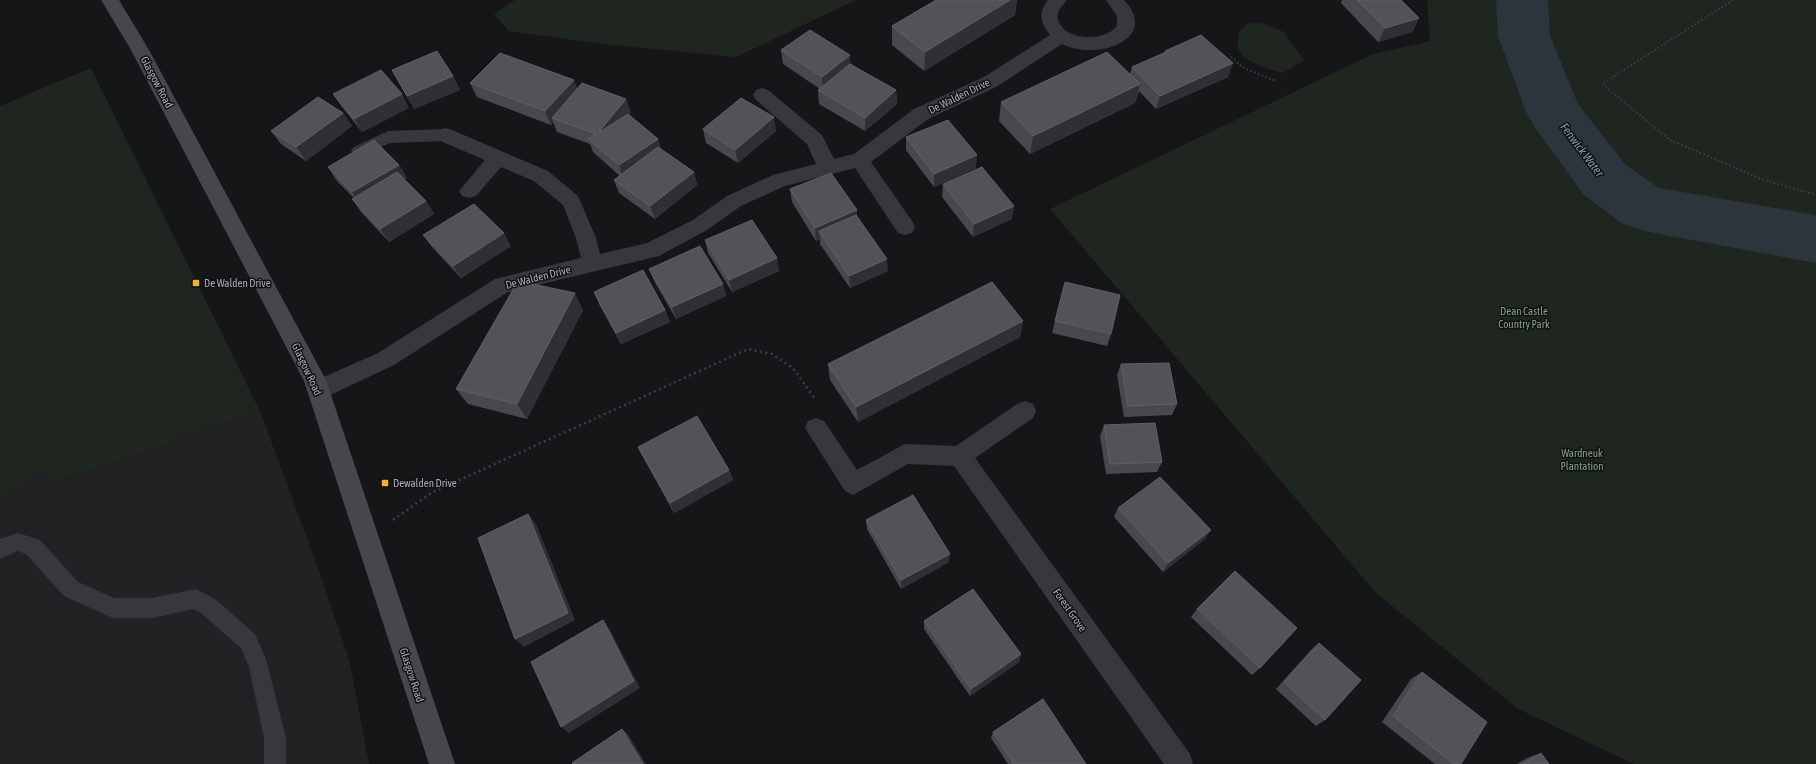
<svg xmlns="http://www.w3.org/2000/svg" width="1816" height="764" font-family="'Asap Condensed',sans-serif">
	<rect width="100%" height="100%" fill="#161618"/>
	<path fill="#222225" d="M 260,411 L 318,568 L 350,663 L 369,764 L 0,764 L 0,503 L 39,471 L 64,481 Z"/>
	<path fill="#1e261f" d="M 515,0 L 856,0 L 736,57 L 594,43 L 509,31 L 494,14 Z
		M 1427,0 L 1816,0 L 1816,764 L 1634,764 L 1518,709 L 1375,592 L 1050,209 L 1373,54 L 1430,41 Z
		M 1249,23 L 1262,23 L 1284,32 L 1304,60 L 1283,73 C 1271,70 1243,62 1239,50 C 1237,44 1238,38 1239,31 Z
		M 91,68 L 260,411 L 63,481 L 39,471 L 0,503 L 0,106 Z"/>
	<g fill="none" stroke-linecap="round" stroke-linejoin="round">
		<path fill="#2c353c" fill-rule="evenodd" d="M 1496,0 L 1548,0 L 1550,36 L 1578,104 L 1625,164 L 1659,188 L 1816,215 L 1816,263 L 1644,231 L 1623,224 L 1583,194 L 1534,126 L 1526,112 L 1498,36 Z"/>
		<path stroke="#3d3f44" stroke-width="2" stroke-dasharray="1.5 2.5" stroke-linecap="butt" d="M 1733,0 L 1602,84 L 1670,140 L 1761,179 L 1816,195
			M 1231,57 L 1244,68 L 1276,81"/>
		<path stroke="#3d3f44" stroke-width="2.5" stroke-dasharray="2 3.5" stroke-linecap="butt" d="M 393,520 L 431,493 L 748,349 L 772,354 L 793,368 L 815,399"/>
		<path fill="#37383d" fill-rule="evenodd" d="M 445,129 L 450,131 L 453,135 L 450,139 L 445,141 L 390,143 L 359,157 L 354,155 L 351,151 L 354,147 L 388,131 Z
			M 18,533 L 40,540 L 78,582 L 114,598 L 152,598 L 196,589 L 215,599 L 255,634 L 266,659 L 286,738 L 286,764 L 264,764 L 264,738 L 249,667 L 241,648 L 201,613 L 194,609 L 152,618 L 113,618 L 64,596 L 26,554 L 18,551 L 0,559 L 0,539 Z"/>
		<path fill="#37383d" fill-rule="evenodd" d="M 1048,0 L 1067,0 C 1064,4 1059,8 1058,13 C 1054,39 1102,45 1117,26 L 1117,16 L 1106,0 L 1124,0 C 1127,4 1133,10 1134,16 C 1141,40 1108,51 1089,50 C 1080,50 1070,48 1062,44 L 996,87 L 928,119 L 871,162 L 912,221 L 915,227 L 912,233 L 905,235 L 898,233 L 855,168 L 785,186 L 741,206 L 707,230 L 659,256 L 508,292 L 394,365 L 326,397 L 318,400 L 310,397 L 307,390 L 310,383 L 378,353 L 495,279 L 581,258 L 576,238 L 563,205 L 534,181 L 501,167 L 476,196 L 469,198 L 462,196 L 459,191 L 485,160 L 438,140 L 436,135 L 438,130 L 445,128 L 452,130 L 548,171 L 578,196 L 596,238 L 600,254 L 647,243 L 693,220 L 727,196 L 773,175 L 816,164 L 807,144 L 756,100 L 753,95 L 756,90 L 762,88 L 768,90 L 822,135 L 834,159 L 854,154 L 914,109 L 984,77 L 1050,35 C 1040,22 1038,13 1048,0 Z
			M 1025,401 L 1033,404 L 1036,411 L 1033,418 L 975,458 L 1190,754 L 1193,764 L 1164,764 L 954,466 L 908,464 L 853,495 L 845,491 L 805,428 L 808,421 L 816,418 L 824,421 L 857,470 L 905,444 L 956,446 L 1017,404 Z"/>
		<path fill="#45474d" fill-rule="evenodd" d="M 101,0 L 119,0 L 149,50 L 326,380 L 455,764 L 429,764 L 304,381 L 131,50 Z"/>
	</g>
	<path fill="#47494d" d="M 936,0 L 1017,0 L 1015,15 L 924,71 L 892,45 L 892,26 Z
		M 1342,0 L 1401,0 L 1419,18 L 1412,32 L 1378,42 L 1341,3 Z
		M 781,50 L 850,55 L 850,64 L 896,90 L 897,104 L 865,131 L 819,104 L 818,90 L 820,89 L 783,64 Z
		M 1165,51 L 1233,63 L 1228,77 L 1156,109 L 1139,91 L 1135,103 L 1030,154 L 999,121 L 1001,102 L 1130,74 L 1132,67 L 1164,53 Z
		M 392,70 L 453,76 L 460,90 L 414,109 Z
		M 574,80 L 577,89 L 631,112 L 629,115 L 658,139 L 661,149 L 694,172 L 697,185 L 655,219 L 619,193 L 614,180 L 620,176 L 593,152 L 590,144 L 557,132 L 553,122 L 551,125 L 477,97 L 470,83 Z
		M 333,94 L 409,108 L 362,132 L 342,107 Z
		M 343,113 L 352,126 L 306,161 L 281,144 L 271,131 Z
		M 703,129 L 776,131 L 738,163 L 706,143 Z
		M 906,137 L 976,168 L 934,187 L 906,150 Z
		M 399,165 L 407,178 L 404,179 L 426,201 L 434,214 L 389,242 L 361,212 L 352,199 L 354,198 L 337,181 L 328,167 Z
		M 943,184 L 1012,219 L 973,237 L 942,197 Z
		M 790,189 L 857,216 L 888,271 L 850,288 L 820,244 L 820,239 L 816,241 L 792,202 Z
		M 423,235 L 511,246 L 461,278 L 432,247 Z
		M 705,240 L 779,271 L 732,292 L 708,253 Z
		M 649,269 L 723,284 L 726,296 L 676,319 L 654,281 Z
		M 594,292 L 665,310 L 670,322 L 621,344 L 599,304 Z
		M 583,310 L 527,419 L 468,404 L 456,389 Z
		M 1023,321 L 1020,337 L 858,422 L 830,380 L 828,364 Z
		M 1055,321 L 1111,334 L 1107,346 L 1052,333 Z
		M 1121,364 L 1177,404 L 1172,415 L 1124,417 L 1117,375 Z
		M 1104,425 L 1162,462 L 1157,472 L 1106,474 L 1100,436 Z
		M 638,447 L 729,470 L 733,480 L 674,513 L 643,457 Z
		M 1118,508 L 1205,539 L 1163,572 L 1114,517 Z
		M 866,520 L 949,562 L 901,589 L 867,529 Z
		M 1197,609 L 1260,668 L 1252,675 L 1191,617 Z
		M 924,621 L 1021,654 L 1019,662 L 970,696 L 924,629 Z
		M 1319,643 L 1325,720 L 1316,726 L 1276,689 L 1311,650 Z
		M 1422,672 L 1461,764 L 1435,764 L 1382,722 L 1411,679 Z
		M 993,732 L 1086,764 L 1008,764 L 991,738 Z
		M 1541,753 L 1549,764 L 1517,764 L 1527,758 Z"/>
	<path fill="#2f3033" d="M 1010,0 L 1017,0 L 1015,15 L 924,71 L 925,52 Z
		M 1419,18 L 1412,32 L 1378,42 L 1385,28 Z
		M 850,55 L 851,69 L 823,90 L 822,77 Z
		M 1233,63 L 1228,77 L 1156,109 L 1160,96 Z
		M 453,76 L 460,90 L 414,109 L 407,96 Z
		M 574,80 L 579,94 L 552,118 L 553,122 L 551,125 L 545,111 Z
		M 1140,84 L 1135,103 L 1030,154 L 1033,136 Z
		M 896,90 L 897,104 L 865,131 L 865,118 Z
		M 402,94 L 409,108 L 362,132 L 354,119 Z
		M 626,99 L 631,112 L 603,146 L 598,133 Z
		M 343,113 L 352,126 L 306,161 L 296,147 Z
		M 774,117 L 776,131 L 738,163 L 735,150 Z
		M 658,139 L 662,152 L 623,179 L 619,165 Z
		M 977,155 L 976,168 L 934,187 L 934,174 Z
		M 399,165 L 407,178 L 361,205 L 352,192 Z
		M 694,172 L 697,185 L 655,219 L 650,206 Z
		M 426,201 L 434,214 L 389,242 L 380,229 Z
		M 1014,206 L 1012,219 L 973,237 L 974,224 Z
		M 857,210 L 857,223 L 819,231 L 820,239 L 816,241 L 815,228 Z
		M 504,233 L 511,246 L 461,278 L 453,266 Z
		M 777,258 L 779,271 L 732,292 L 729,280 Z
		M 887,259 L 888,271 L 850,288 L 849,276 Z
		M 723,284 L 726,296 L 676,319 L 672,307 Z
		M 575,293 L 583,310 L 527,419 L 517,404 Z
		M 665,310 L 670,322 L 621,344 L 616,333 Z
		M 1023,321 L 1020,337 L 858,422 L 856,407 Z
		M 729,470 L 733,480 L 674,513 L 670,503 Z
		M 528,514 L 536,524 L 575,620 L 524,647 L 515,639 Z
		M 1211,530 L 1205,539 L 1163,572 L 1168,563 Z
		M 950,554 L 949,562 L 901,589 L 901,580 Z
		M 603,620 L 609,628 L 640,688 L 569,733 L 561,727 Z
		M 1021,654 L 1019,662 L 970,696 L 971,689 Z
		M 622,729 L 628,734 L 646,764 L 643,764 Z"/>
	<path fill="#525359" stroke="#5f6168" d="M 936,0 L 1010,0 L 925,52 L 892,26 Z
		M 1357,0 L 1401,0 L 1419,18 L 1385,28 Z
		M 810,30 L 850,55 L 822,77 L 781,50 Z
		M 1201,35 L 1233,63 L 1160,96 L 1132,67 L 1166,52 L 1165,51 Z
		M 437,51 L 453,76 L 407,96 L 392,70 Z
		M 1107,52 L 1140,84 L 1033,136 L 1001,102 Z
		M 500,53 L 574,80 L 545,111 L 470,83 Z
		M 850,64 L 896,90 L 865,118 L 818,90 Z
		M 381,70 L 402,94 L 354,119 L 333,94 Z
		M 582,83 L 626,99 L 598,133 L 628,114 L 658,139 L 619,165 L 588,139 L 596,134 L 552,118 Z
		M 318,97 L 343,113 L 296,147 L 271,131 Z
		M 741,98 L 774,117 L 735,150 L 703,129 Z
		M 948,120 L 977,155 L 934,174 L 906,137 Z
		M 374,140 L 399,165 L 352,192 L 328,167 Z
		M 658,147 L 694,172 L 650,206 L 614,180 Z
		M 982,167 L 1014,206 L 974,224 L 943,184 Z
		M 397,172 L 426,201 L 380,229 L 352,199 Z
		M 831,173 L 857,210 L 815,228 L 790,189 Z
		M 474,204 L 504,233 L 453,266 L 423,235 Z
		M 856,215 L 887,259 L 849,276 L 819,231 Z
		M 752,220 L 777,258 L 729,280 L 705,240 Z
		M 700,246 L 723,284 L 672,307 L 649,269 Z
		M 643,270 L 665,310 L 616,333 L 594,292 Z
		M 518,281 L 575,293 L 517,404 L 456,389 Z
		M 992,282 L 1023,321 L 856,407 L 828,364 Z
		M 1065,282 L 1120,295 L 1111,334 L 1055,321 Z
		M 1169,363 L 1177,404 L 1128,406 L 1121,364 Z
		M 697,416 L 729,470 L 670,503 L 638,447 Z
		M 1155,423 L 1162,462 L 1110,464 L 1104,425 Z
		M 1160,477 L 1211,530 L 1168,563 L 1118,508 Z
		M 913,495 L 950,554 L 901,580 L 866,520 Z
		M 528,514 L 568,613 L 515,639 L 478,538 Z
		M 1235,571 L 1297,628 L 1260,668 L 1197,609 Z
		M 973,589 L 1021,654 L 971,689 L 924,621 Z
		M 603,620 L 634,681 L 561,727 L 531,662 Z
		M 1319,643 L 1361,680 L 1325,720 L 1284,682 Z
		M 1422,672 L 1487,722 L 1461,764 L 1454,764 L 1393,716 Z
		M 1043,699 L 1086,764 L 1014,764 L 993,732 Z
		M 622,729 L 643,764 L 573,764 L 572,763 Z
		M 1541,753 L 1549,764 L 1523,764 Z"/>
	<g fill="#f2b134" stroke="#111113" stroke-width="1.5">
		<rect x="192" y="279" width="8" height="8" rx="2"/>
		<rect x="381" y="479" width="8" height="8" rx="2"/>
	</g>
	<g text-anchor="middle" dominant-baseline="central" stroke-width="3" stroke-linejoin="round" paint-order="stroke">
		<g font-size="11" fill="#a8adb8" stroke="#111113">
			<text transform="translate(157 82) rotate(62)">Glasgow Road</text>
			<text transform="translate(959 96) rotate(-26)">De Walden Drive</text>
			<text transform="translate(538 277) rotate(-14)">De Walden Drive</text>
			<text transform="translate(307 369) rotate(65)">Glasgow Road</text>
			<text transform="translate(1070 610) rotate(55)">Forest Grove</text>
			<text transform="translate(412 675) rotate(72)">Glasgow Road</text>
		</g>
		<g font-size="11" fill="#a8adb8" stroke="#111113" text-anchor="start">
			<text x="204" y="283">De Walden Drive</text>
			<text x="393" y="483">Dewalden Drive</text>
		</g>
		<g font-size="11" fill="#7fa381" stroke="#111113">
			<text x="1524" y="311">Dean Castle<tspan x="1524" dy="13">Country Park</tspan></text>
			<text x="1582" y="453">Wardneuk<tspan x="1582" dy="13">Plantation</tspan></text>
		</g>
		<g font-size="12" font-style="italic" fill="#7f9bb3" stroke="#111113">
			<text transform="translate(1582 150) rotate(53)">Fenwick Water</text>
		</g>
	</g>
</svg>
